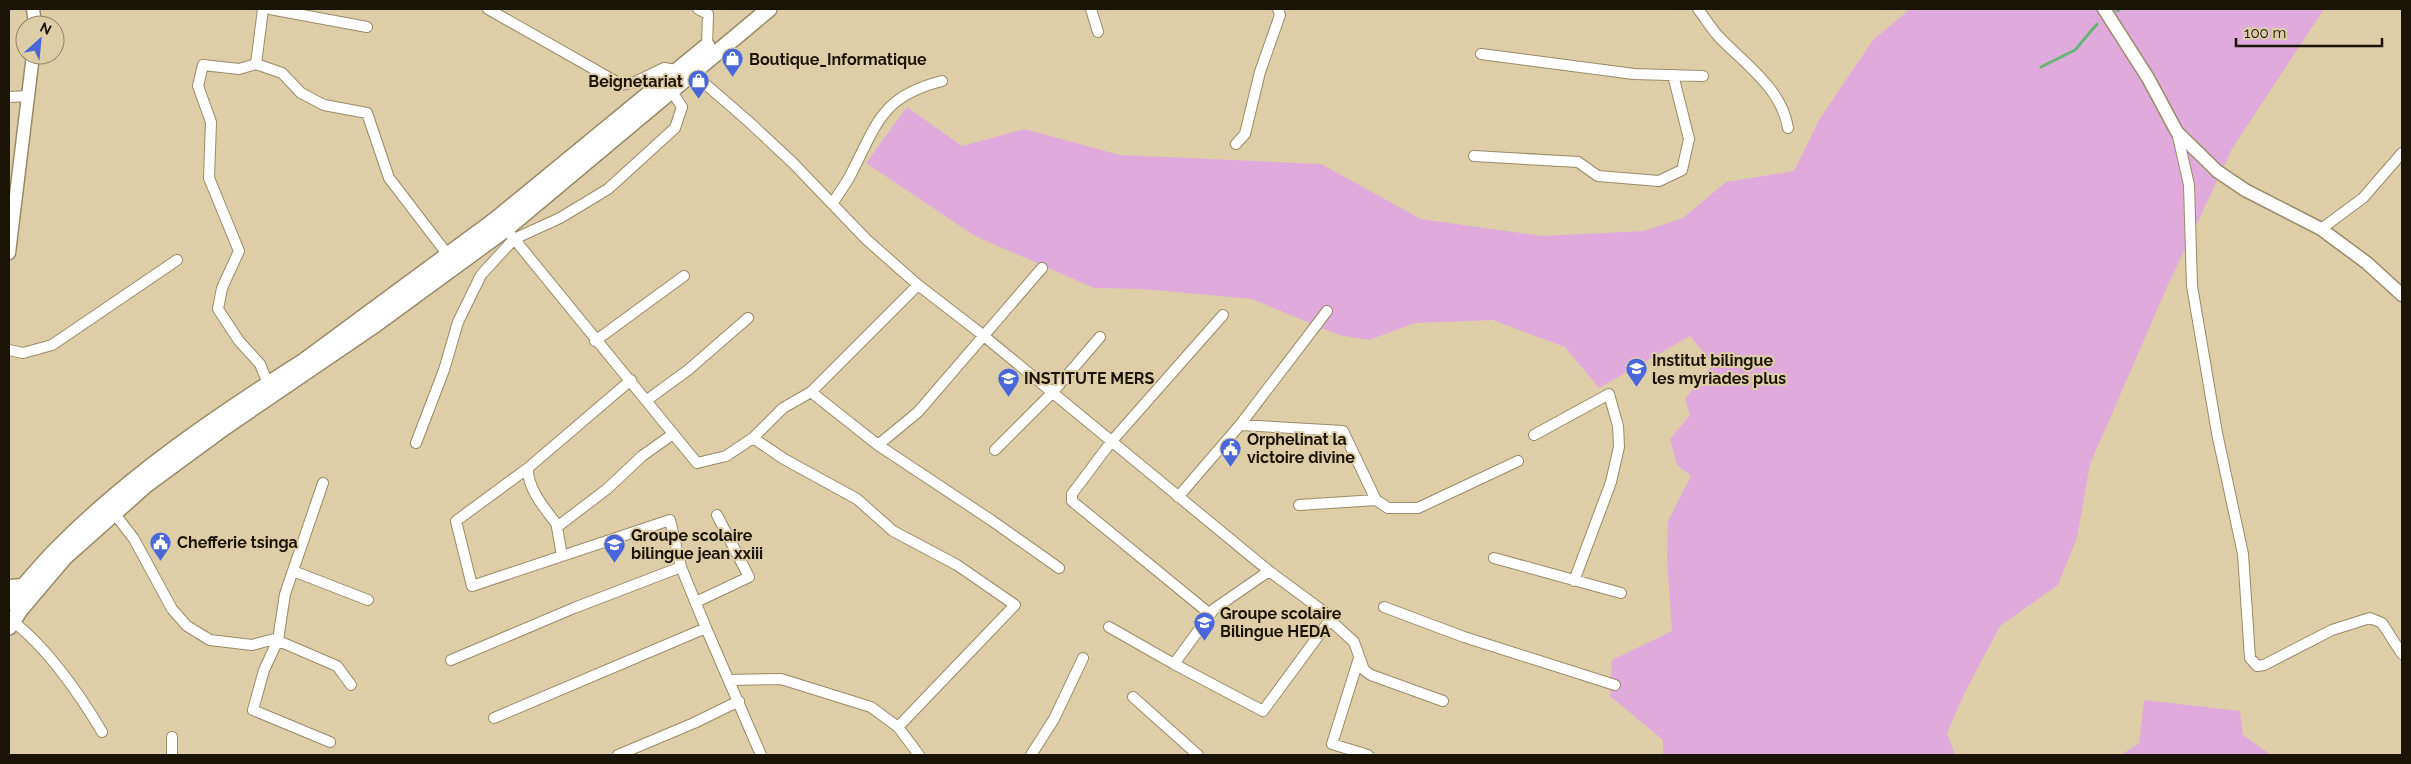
<svg xmlns="http://www.w3.org/2000/svg" width="2411" height="764" font-family="Raleway,sans-serif">
	<rect width="100%" height="100%" fill="#decea8"/>
	<path fill="#e1aadd" d="M 1910,9 L 2324,9 L 2232,149 L 2168,285 L 2090,464 L 2077,538 L 2058,585 L 2000,626 L 1965,692 L 1947,733 L 1955,755 L 1663,755 L 1663,740 L 1610,696 L 1612,660 L 1672,631 L 1667,560 L 1668,521 L 1691,476 L 1677,465 L 1670,439 L 1690,415 L 1685,399 L 1713,364 L 1690,336 L 1599,388 L 1565,347 L 1493,320 L 1415,323 L 1369,340 L 1339,335 L 1252,299 L 1143,289 L 1094,288 L 975,236 L 866,163 L 907,107 L 962,146 L 1024,129 L 1120,155 L 1321,164 L 1421,219 L 1543,236 L 1644,231 L 1683,218 L 1726,182 L 1794,171 L 1819,120 L 1873,40 Z
		M 2144,700 L 2240,711 L 2243,735 L 2271,755 L 2121,755 L 2139,743 Z"/>
	<g fill="none" stroke-linecap="round" stroke-linejoin="round">
		<path stroke="#65b676" stroke-width="3" d="M 2117,11 L 2120,9
			M 2041,67 L 2075,50 L 2097,24"/>
		<defs>
			<path id="minor" d="M 263,9 L 256,64 L 282,73 L 301,93 L 324,105 L 367,113 L 389,178 L 448,255
				M 270,9 L 367,27
				M 488,9 L 622,85 L 635,82 L 664,68 L 676,70
				M 698,9 L 708,14 L 707,46
				M 1091,9 L 1098,32
				M 1698,9 C 1705,18 1711,28 1719,37 C 1745,64 1782,89 1788,128
				M 1481,54 L 1634,74 L 1703,76
				M 256,64 L 239,69 L 203,65 L 198,86 L 211,122 L 209,178 L 239,251 L 222,288 L 218,309 L 239,341 L 260,364 L 268,384
				M 688,69 L 748,121 L 792,162 L 867,240 L 918,285 L 979,332 L 1269,571 L 1323,611 L 1330,620 L 1263,711 L 1174,664 L 1109,627
				M 9,97 L 29,96
				M 2177,132 L 2189,185 L 2192,286 L 2217,433 L 2243,554 L 2250,658 L 2257,666 L 2264,665 L 2332,630 L 2370,618 L 2382,623 L 2402,654
				M 1236,144 L 1245,134 L 1260,72 L 1280,15 L 1278,9
				M 1474,156 L 1578,162 L 1598,176 L 1659,181 L 1682,170 L 1689,139 L 1673,75
				M 833,203 C 839,192 848,182 853,170 C 878,121 883,96 942,81
				M 506,229 L 697,463 L 726,456 L 753,438 L 783,408 L 811,392 L 878,445 L 991,520 L 1059,568
				M 2321,229 L 2363,198 L 2402,153
				M 595,341 L 684,276
				M 9,350 L 23,353 L 52,345 L 177,260
				M 811,392 L 918,285
				M 647,400 L 688,370 L 748,318
				M 1240,425 L 1327,311
				M 1534,435 L 1609,394 L 1618,426 L 1619,447 L 1611,482 L 1574,581
				M 753,438 L 784,459 L 857,499 L 893,531 L 957,565 L 1015,605 L 898,727
				M 416,443 L 444,370 L 458,322 L 481,275 L 514,239 L 560,218 L 608,189 L 675,128 L 682,107 L 671,90
				M 878,445 L 918,412 L 1042,268
				M 995,450 L 1052,393 L 1100,337
				M 323,483 L 285,594 L 278,640 L 264,670 L 253,710 L 330,742
				M 1178,497 L 1240,425 L 1343,431 L 1376,500 L 1388,508 L 1418,508 L 1518,461
				M 1299,505 L 1376,500
				M 114,513 L 134,539 L 172,609 L 187,626 L 210,640 L 252,645 L 274,639 L 337,666 L 351,685
				M 558,526 C 546,510 527,489 528,468 L 631,380
				M 562,556 L 557,527 L 607,489 L 642,456 L 673,434
				M 1494,558 L 1621,593
				M 293,571 L 368,600
				M 696,602 L 749,577 L 717,515
				M 1384,607 L 1464,637 L 1615,685
				M 1210,614 L 1072,501 L 1072,494 L 1111,442 L 1223,315
				M 1330,620 L 1354,642 L 1364,670 L 1371,675 L 1443,701
				M 12,621 C 46,646 81,696 102,732
				M 706,628 L 761,755
				M 1359,658 L 1332,744 L 1368,755
				M 451,660 L 574,608 L 681,567
				M 1174,664 L 1214,609 L 1269,571
				M 729,680 L 781,679 L 871,707 L 898,727 L 919,755
				M 1133,697 L 1198,755
				M 494,718 L 706,628 L 681,567 L 670,520 L 472,586 L 456,521 L 528,468
				M 172,755 L 172,737
				M 618,755 L 694,723 L 739,701
				M 1031,755 L 1054,719 L 1083,658"/>
			<path id="tertiary" d="M 33,9 L 35,25
				M 2104,9 L 2148,78 L 2177,132 L 2217,171 L 2245,190 L 2321,229 L 2367,263 L 2402,295
				M 9,253 L 33,55
				M 9,586 L 24,585"/>
			<path id="secondary" d="M 9,603 C 25,585 40,566 57,549 C 129,476 217,416 304,361 L 495,220 L 707,46
				M 9,627 L 20,610 L 65,557 L 146,485 L 225,427 L 376,324 L 506,229 L 769,9"/>
		</defs>
		<use href="#minor" stroke="#998b67" stroke-width="12"/>
		<use href="#tertiary" stroke="#998b67" stroke-width="15"/>
		<use href="#secondary" stroke="#998b67" stroke-width="18"/>
		<use href="#minor" stroke="#fff" stroke-width="10"/>
		<use href="#tertiary" stroke="#fff" stroke-width="12"/>
		<use href="#secondary" stroke="#fff" stroke-width="15"/>
	</g>
	<defs>
		<symbol id="shop-pin" viewBox="-11 -11 22 30"><path d="M0 17L-7.5 6A9.5 9.5 0 1 1 7.5 6Z" fill="#4967db" stroke="#decea8"/><path d="M-5-2.5h2.3a2.7 3.5 0 0 1 5.4 0H5L5.5 6h-11ZM-1.5-2.5h3a1.5 2.3 0 0 0-3 0Z" fill="#fff"/></symbol>
		<symbol id="school-pin" viewBox="-11 -11 22 30"><path d="M0 17L-7.5 6A9.5 9.5 0 1 1 7.5 6Z" fill="#4967db" stroke="#decea8"/><path d="M0-5L7-2L0 1L-7-2ZM-4 1L0 2.5L4 1V4Q0 6-4 4Z" fill="#fff"/></symbol>
		<symbol id="civic-pin" viewBox="-11 -11 22 30"><path d="M0 17L-7.5 6A9.5 9.5 0 1 1 7.5 6Z" fill="#4967db" stroke="#decea8"/><path d="M-.6-6.5H3V-4.5H.6V-3L4-1V1h2V6H-6V1h2V-1L-.6-3ZM-1.2 2.5V6h2.4V2.5Z" fill="#fff"/></symbol>
	</defs>
	<g fill-rule="evenodd">
		<use href="#shop-pin" x="720" y="46" width="25" height="34"/>
		<use href="#shop-pin" x="686" y="68" width="25" height="34"/>
		<use href="#school-pin" x="1624" y="356" width="25" height="34"/>
		<use href="#school-pin" x="996" y="366" width="25" height="34"/>
		<use href="#civic-pin" x="1218" y="436" width="25" height="34"/>
		<use href="#civic-pin" x="148" y="530" width="25" height="34"/>
		<use href="#school-pin" x="602" y="532" width="25" height="34"/>
		<use href="#school-pin" x="1192" y="610" width="25" height="34"/>
	</g>
	<g text-anchor="middle" dominant-baseline="central" stroke-width="4" stroke-linejoin="round" paint-order="stroke">
		<g font-size="16" font-weight="bold" fill="#1a1406" stroke="#decea8" text-anchor="start">
			<text x="749" y="59">Boutique_Informatique</text>
			<text x="683" y="81" text-anchor="end">Beignetariat</text>
			<text x="1652" y="360">Institut bilingue<tspan x="1652" dy="18">les myriades plus</tspan></text>
			<text x="1024" y="378">INSTITUTE MERS</text>
			<text x="1247" y="439">Orphelinat la<tspan x="1247" dy="18">victoire divine</tspan></text>
			<text x="631" y="535">Groupe scolaire<tspan x="631" dy="18">bilingue jean xxiii</tspan></text>
			<text x="177" y="542">Chefferie tsinga</text>
			<text x="1220" y="613">Groupe scolaire<tspan x="1220" dy="18">Bilingue HEDA</tspan></text>
		</g>
	</g>
	<rect width="2411" height="764" fill="none" stroke="#1a1406" stroke-width="20"/>
	<g transform="translate(40 40) rotate(27)"><circle r="24" fill="#decea8" stroke="#908467"/>
	<path d="M0-4L9 19L0 12L-9 19Z" fill="#4967db"/>
	<text y="-8" font-size="14" font-weight="bold" text-anchor="middle" fill="#1a1406">N</text>
	</g>
	<path d="M2236 38v8h146v-8" fill="none" stroke="#1a1406" stroke-width="2.5"/>
	<text x="2244" y="38" font-size="15" fill="#1a1406" stroke="#decea8" stroke-width="4" paint-order="stroke">100 m</text>
</svg>
